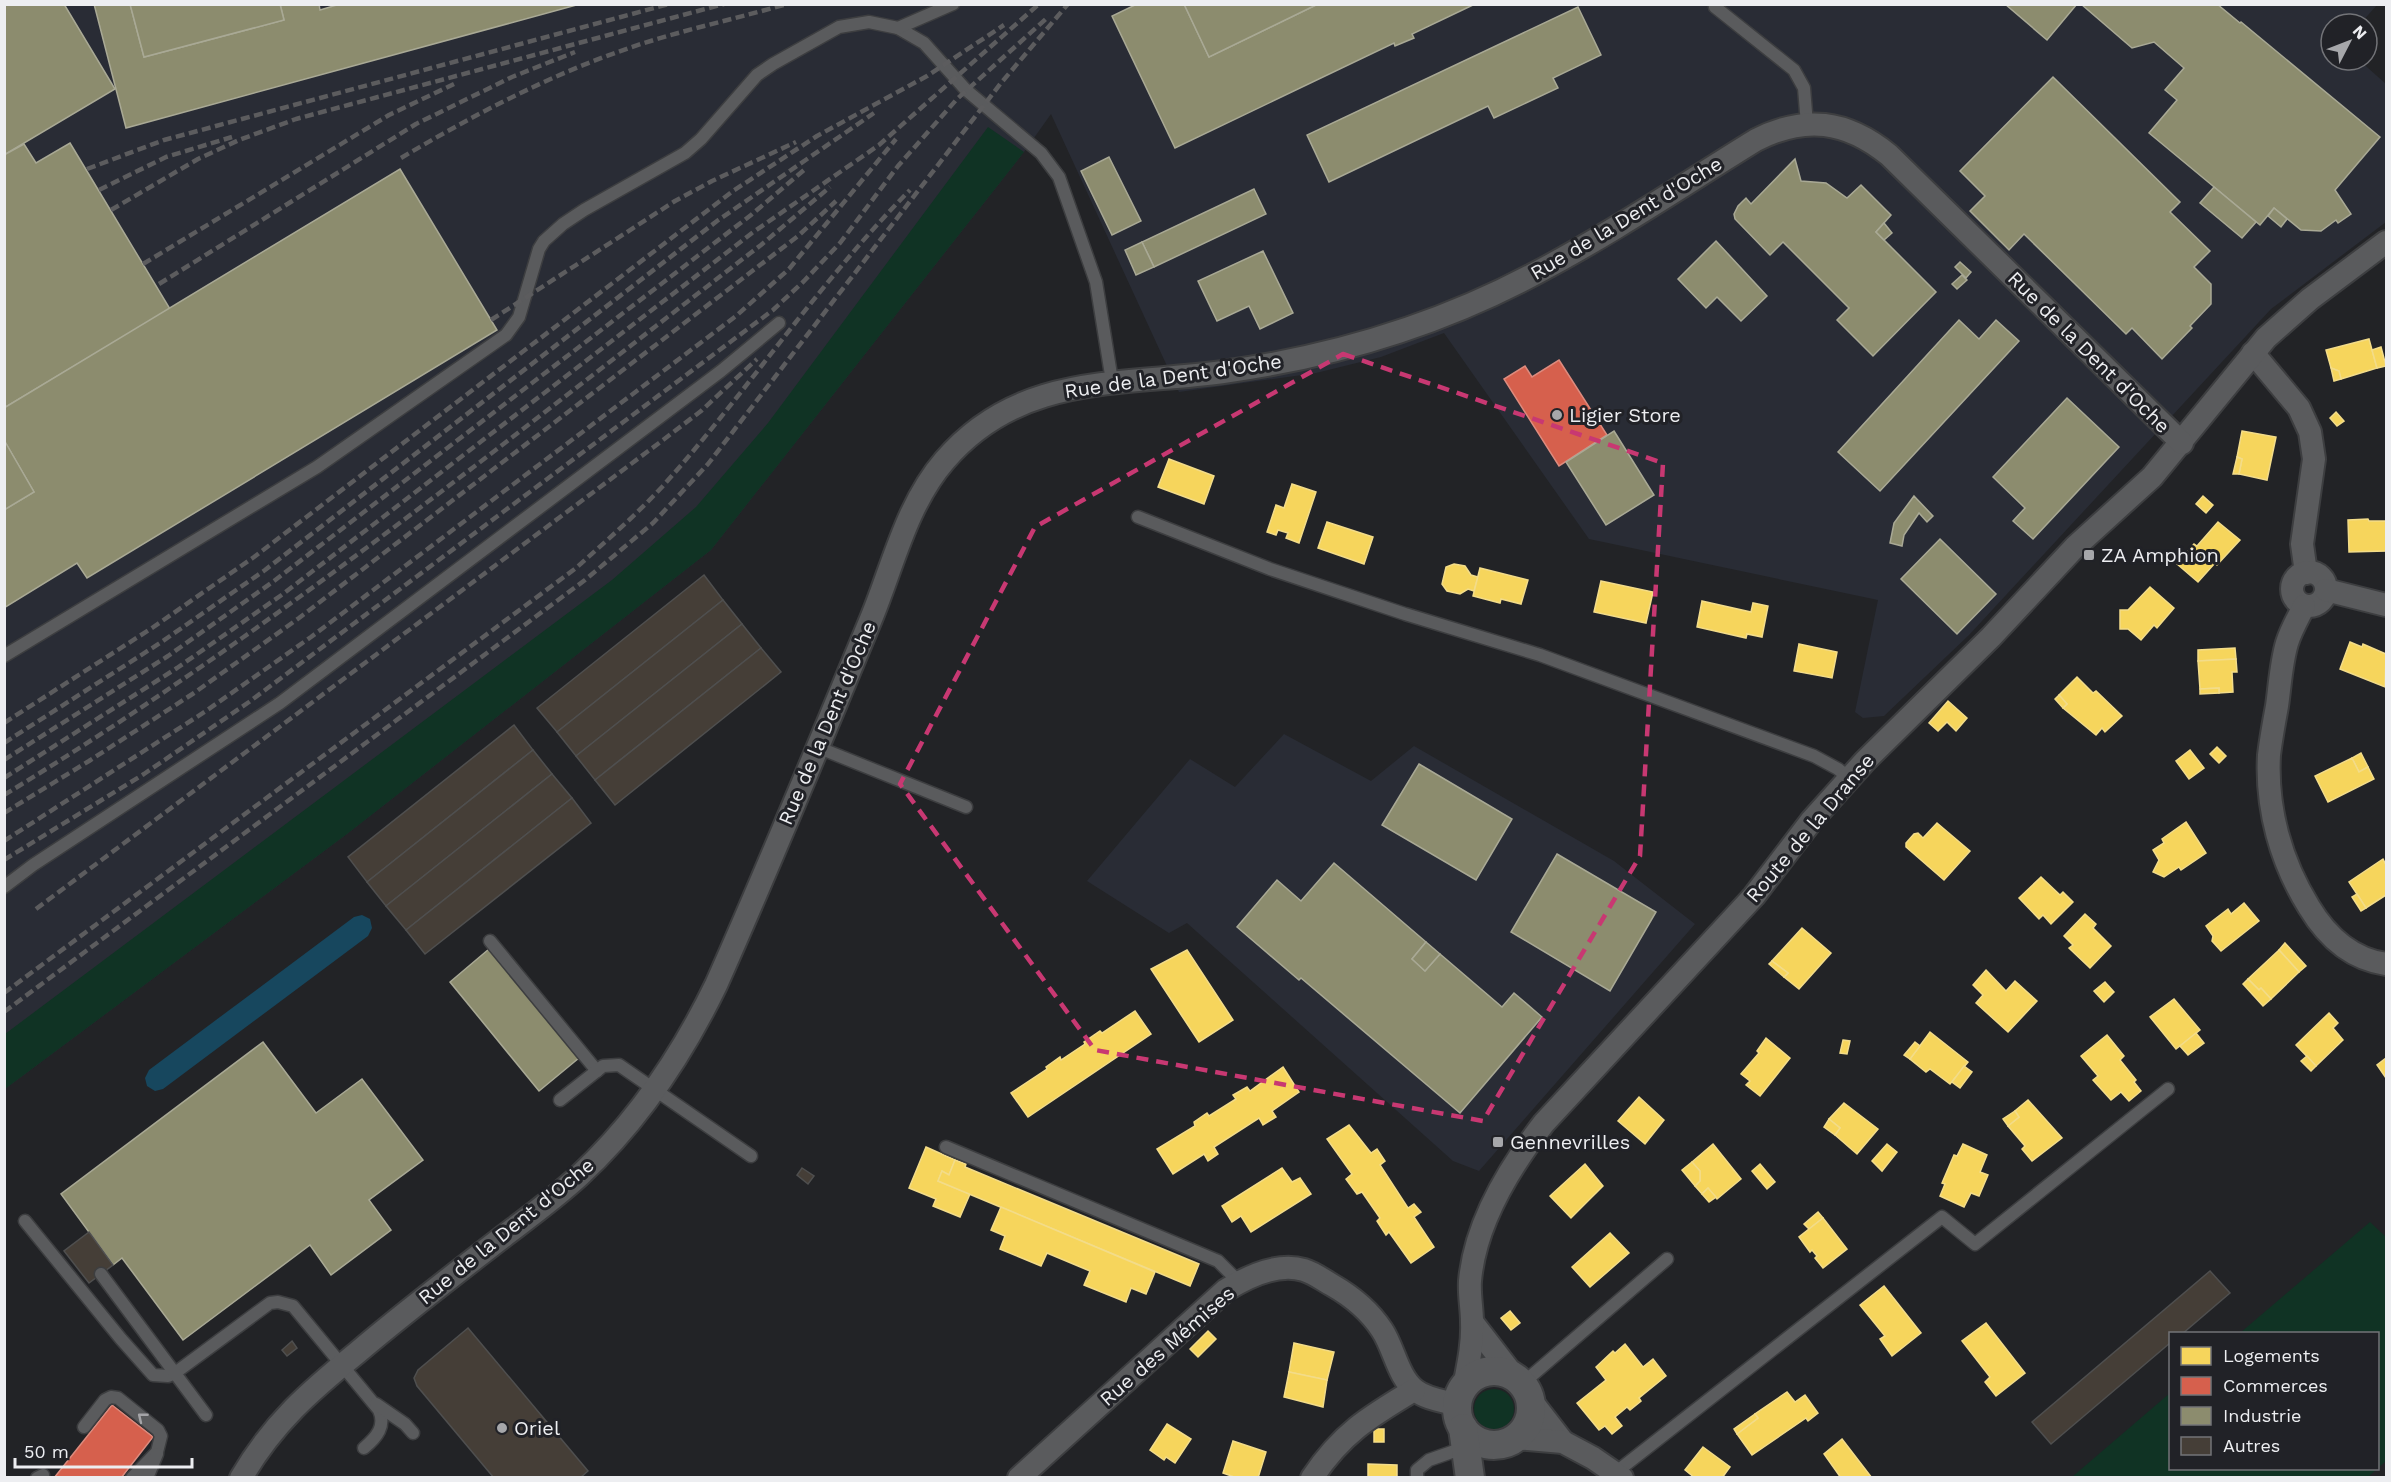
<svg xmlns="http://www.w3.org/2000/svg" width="2391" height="1482" font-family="'Work Sans',sans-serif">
  <rect width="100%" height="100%" fill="#222326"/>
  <g fill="#292c35">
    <path d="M5,5H2377L2360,24H2331V60H2359L2386,84V222L2271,309L1969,635L1884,716L1863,718L1855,712L1878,600L1589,539L1444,333L1381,357L1316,373L1179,392L1051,114L1024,152L711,550L347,834L5,1089Z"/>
    <path d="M1284,734L1371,781L1414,746L1614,861L1695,924L1479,1171L1453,1161L1187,923L1169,933L1087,881L1190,759L1235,787Z"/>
  </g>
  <g fill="#103324">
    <path d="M988,127L1024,152L711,550L347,834L5,1089V1034L612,580L696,507L768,423Z"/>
    <path d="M2370,1222L2386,1237V1461L2368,1477H2072L2170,1393V1468H2378V1334L2240,1333Z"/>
    <circle cx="1494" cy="1409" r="20"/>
  </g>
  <path fill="#17475e" d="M362,915L370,919L372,928L368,936L163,1089L155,1091L147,1086L145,1078L149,1070L354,917Z"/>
  <g fill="#f6d55c" stroke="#f3dc89" stroke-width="1.5">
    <path d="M2369,339L2377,368L2341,379L2339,371L2331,368L2326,350Z"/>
    <path d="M2381,347L2386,366L2377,368L2372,350Z"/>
    <path d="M2331,368L2339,371L2341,379L2334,381Z"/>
    <path d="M2336,412L2344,421L2337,426L2330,418Z"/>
    <path d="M2242,431L2276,437L2267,480L2239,474L2242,459L2237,457Z"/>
    <path d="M2237,457L2242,459L2239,474H2233Z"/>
    <path d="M1169,459L1214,476L1204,504L1158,487Z"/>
    <path d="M1292,484L1316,492L1299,543L1286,538L1288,533L1278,530L1276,535L1267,532L1276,505L1284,508Z"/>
    <path d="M2203,496L2213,505L2206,513L2196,504Z"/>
    <path d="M2368,519L2369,521H2386V551L2349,552L2348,520Z"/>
    <path d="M1327,522L1373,537L1364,564L1318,548Z"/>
    <path d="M2218,522L2240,540L2217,565L2215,563L2198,582L2177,564L2194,544L2197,546Z"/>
    <path d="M1454,564L1465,566L1471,575L1478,577L1474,591L1468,589L1460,594L1447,591L1442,584L1446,567Z"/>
    <path d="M1480,568L1528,580L1521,604L1501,599L1500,603L1473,596Z"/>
    <path d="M1601,581L1653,592L1646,623L1594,612Z"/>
    <path d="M2150,587L2174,608L2157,628L2154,625L2141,640L2128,629H2120V610H2128Z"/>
    <path d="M1702,601L1751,612L1753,603L1768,606L1762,637L1747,634L1746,638L1697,627Z"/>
    <path d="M2350,642L2362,647L2363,644L2386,654L2385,687L2340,669Z"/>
    <path d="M1799,644L1837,652L1832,678L1794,671Z"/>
    <path d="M2235,648L2236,659L2198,661V650Z"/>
    <path d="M2236,659L2237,672H2232L2233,692L2219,693V688L2200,689L2198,661Z"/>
    <path d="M2077,677L2093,693L2096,691L2122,716L2105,732L2102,728L2096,735L2063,708L2067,704L2059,695Z"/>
    <path d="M2219,688V693L2200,694V689Z"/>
    <path d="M2059,695L2067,704L2063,708L2055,699Z"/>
    <path d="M1948,701L1967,718L1956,731L1947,722L1938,731L1929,723Z"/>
    <path d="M2217,747L2226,756L2219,763L2210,754Z"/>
    <path d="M2190,750L2204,768L2189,779L2176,761Z"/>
    <path d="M2361,753L2368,767L2359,772L2352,758Z"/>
    <path d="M2352,758L2359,772L2368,767L2374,779L2328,802L2315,776Z"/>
    <path d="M2186,822L2206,853L2181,870L2179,867L2164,877L2153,872L2159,860L2153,850L2164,843L2162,839Z"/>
    <path d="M1937,823L1970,851L1944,880L1906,847V843L1914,834L1918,833L1923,838Z"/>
    <path d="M2383,859L2386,865V895L2366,908L2349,882Z"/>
    <path d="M2041,877L2060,895L2063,892L2073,902L2051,924L2043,915L2039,919L2019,898Z"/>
    <path d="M2357,894L2366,908L2361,911L2352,897Z"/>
    <path d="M2244,903L2259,921L2221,951L2212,941L2213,936L2206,926L2228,909L2231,914Z"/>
    <path d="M2085,914L2096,924L2093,928L2111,946L2090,968L2069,948L2073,945L2064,936Z"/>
    <path d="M1802,928L1831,953L1799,989L1784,977L1788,973L1772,961Z"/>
    <path d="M2285,943L2306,966L2299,972L2279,950Z"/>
    <path d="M1187,950L1233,1020L1199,1042L1151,969Z"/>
    <path d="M2279,950L2299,972L2271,999L2261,988L2259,990L2248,979Z"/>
    <path d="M1772,961L1788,973L1784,977L1769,964Z"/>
    <path d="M1986,970L2006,991L2015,981L2037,1001L2008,1032L1976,1003L1983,995L1973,985Z"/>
    <path d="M2248,979L2259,990L2261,988L2271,999L2263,1006L2243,984Z"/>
    <path d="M2105,982L2114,992L2104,1002L2094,991Z"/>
    <path d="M2174,999L2200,1030L2176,1049L2150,1017Z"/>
    <path d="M1135,1011L1151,1034L1028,1117L1011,1093L1047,1069L1046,1067L1060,1057L1061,1060L1085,1044L1084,1042L1100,1031L1102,1033Z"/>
    <path d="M2329,1013L2338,1023L2333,1028L2343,1040L2316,1066L2296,1045Z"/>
    <path d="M1930,1032L1968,1062L1950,1084L1930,1069L1926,1072L1910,1059Z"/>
    <path d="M2196,1033L2204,1043L2188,1055L2180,1046Z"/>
    <path d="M2107,1035L2124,1056L2120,1060L2136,1080L2134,1082L2141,1091L2129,1101L2121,1092L2111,1100L2093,1080L2098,1076L2081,1056Z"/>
    <path d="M1766,1038L1790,1058L1760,1096L1746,1085L1750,1081L1741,1074L1759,1053L1757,1051Z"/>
    <path d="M1843,1040L1850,1041L1847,1054L1840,1053Z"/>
    <path d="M1915,1042L1920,1046L1910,1059L1904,1055Z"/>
    <path d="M2307,1056L2316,1066L2311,1071L2301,1061Z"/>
    <path d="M2386,1058V1078L2377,1065Z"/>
    <path d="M1964,1066L1972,1072L1960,1088L1952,1082Z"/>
    <path d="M1283,1067L1299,1092L1272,1111L1276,1117L1263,1125L1259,1118L1214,1147L1218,1154L1208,1161L1204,1154L1173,1174L1157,1149L1195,1126L1194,1122L1207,1113L1209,1116L1236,1099L1233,1095L1247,1087L1250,1091Z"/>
    <path d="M1639,1097L1664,1120L1645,1144L1618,1121Z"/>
    <path d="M2028,1100L2062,1138L2032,1161L2022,1149L2025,1146L2008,1126L2019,1117L2015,1111Z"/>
    <path d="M1844,1103L1878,1129L1857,1154L1835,1135L1840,1128L1829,1119Z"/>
    <path d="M2015,1111L2019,1117L2008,1126L2003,1119Z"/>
    <path d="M1829,1119L1840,1128L1835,1135L1824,1127Z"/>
    <path d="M1349,1125L1371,1153L1377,1149L1385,1161L1380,1165L1408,1208L1414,1204L1421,1212L1414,1217L1434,1247L1411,1263L1389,1232L1386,1235L1377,1221L1380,1218L1362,1192L1357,1194L1346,1179L1352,1174L1327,1139Z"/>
    <path d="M1713,1144L1741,1179L1717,1199L1708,1188L1702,1194L1695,1186L1700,1181V1171L1692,1162Z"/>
    <path d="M1887,1144L1897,1152L1882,1171L1872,1161Z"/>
    <path d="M1963,1144L1987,1155L1980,1172L1988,1175L1979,1196L1971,1193L1964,1207L1940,1196L1945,1184L1942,1183L1954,1155L1957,1156Z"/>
    <path d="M926,1147L955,1160L949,1175L942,1171L938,1181L970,1194L960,1217L933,1206L936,1199L909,1188Z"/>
    <path d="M955,1160L966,1164L965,1167L1199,1264L1190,1286L938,1181L942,1171L949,1175Z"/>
    <path d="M1692,1162L1700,1171V1181L1695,1186L1682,1170Z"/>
    <path d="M1585,1164L1603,1186L1571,1218L1550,1196Z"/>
    <path d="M1760,1164L1775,1182L1767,1189L1752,1171Z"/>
    <path d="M1282,1168L1292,1182L1300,1178L1311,1194L1251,1232L1241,1216L1232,1222L1222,1206Z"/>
    <path d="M1708,1188L1716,1197L1709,1202L1702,1194Z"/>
    <path d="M1001,1207L1155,1272L1146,1294L1131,1288L1126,1302L1084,1285L1090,1271L1047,1253L1041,1266L1000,1249L1005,1236L991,1230Z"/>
    <path d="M1818,1212L1823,1218L1809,1229L1804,1224Z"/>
    <path d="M1823,1218L1847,1249L1823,1268L1815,1258L1817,1256L1812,1250L1810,1252L1799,1237Z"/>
    <path d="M1610,1233L1629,1253L1590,1287L1572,1267Z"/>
    <path d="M1884,1286L1921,1333L1892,1356L1880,1339L1885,1336L1860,1305Z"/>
    <path d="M1510,1311L1520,1323L1511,1330L1501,1318Z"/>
    <path d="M1986,1323L2025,1373L1996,1396L1985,1382L1990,1377L1962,1341Z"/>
    <path d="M1208,1331L1216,1339L1198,1357L1190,1349Z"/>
    <path d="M1294,1343L1334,1352L1327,1380L1289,1372Z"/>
    <path d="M1625,1344L1643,1367L1653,1359L1666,1376L1639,1398L1641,1401L1630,1410L1627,1407L1615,1417L1622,1426L1612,1434L1605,1426L1599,1430L1577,1403L1606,1380L1596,1367L1613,1351L1615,1353Z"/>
    <path d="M1289,1372L1327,1380L1323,1407L1284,1397Z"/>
    <path d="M1787,1392L1795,1402L1805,1395L1818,1413L1808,1421L1806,1418L1752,1455L1737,1434L1758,1418L1755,1414Z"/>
    <path d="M1755,1414L1758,1418L1737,1434L1734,1429Z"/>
    <path d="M1167,1424L1191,1439L1175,1463L1166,1457L1164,1460L1150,1450Z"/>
    <rect x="1374" y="1429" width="10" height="13"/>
    <path d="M1842,1439L1872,1478H1841L1824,1454Z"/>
    <path d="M1233,1441L1266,1452L1258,1478H1237L1223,1473Z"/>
    <path d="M1703,1447L1730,1467L1722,1478H1695L1685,1470Z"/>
    <path d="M1368,1464L1397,1465V1478H1368Z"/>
  </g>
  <g fill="#d6604d" stroke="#dd8b7e" stroke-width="1.5">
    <path d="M1559,360L1607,435L1559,466L1504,379L1525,366L1532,377Z"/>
    <path d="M112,1405L153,1437L121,1478H54Z"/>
  </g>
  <g fill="#8c8c6e" stroke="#a9a995" stroke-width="1.5">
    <path d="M4,4H64L115,89L4,155Z"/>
    <path d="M94,4H130L144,57L284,20L280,4H319L320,10L340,4H580L126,128Z"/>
    <path d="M130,4H280L284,20L144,57Z"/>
    <path d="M1137,4H1184L1209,57L1318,4H1475L1412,34L1414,38L1395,46L1394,43L1175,148L1112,16Z"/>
    <path d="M1184,4H1318L1209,57Z"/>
    <path d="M2005,4H2077L2047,40Z"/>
    <path d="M2081,4H2217L2240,23L2241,22L2380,137L2335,190L2351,214L2338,223L2336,220L2321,231L2301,230L2274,208L2260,225L2149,133L2177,100L2165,90L2184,68L2154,42L2132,48Z"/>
    <path d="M1578,7L1601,55L1553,78L1558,88L1494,118L1488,106L1329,182L1307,135Z"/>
    <path d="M2053,77L2180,202L2170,212L2210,251L2194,267L2211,284V304L2190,326L2192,328L2162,359L2132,328L2126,334L2024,234L2009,250L1970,211L1985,196L1960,171Z"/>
    <path d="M70,143L170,309L4,408V155L24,144L36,163Z"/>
    <path d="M1109,157L1141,221L1112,235L1081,171Z"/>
    <path d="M1795,159L1801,181L1826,183L1847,198L1861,185L1891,215L1876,232L1936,292L1873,356L1837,320L1849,308L1783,242L1770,255L1735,219L1734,214L1738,206L1746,198L1751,204Z"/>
    <path d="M400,169L497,330L87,578L77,563L4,608V510L34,492L4,440V408Z"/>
    <path d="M2214,187L2256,222L2242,238L2200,203Z"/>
    <path d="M1254,189L1266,214L1154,267L1142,242Z"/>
    <path d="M2274,208L2287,219L2281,227L2268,216Z"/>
    <path d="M1884,223L1892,233L1884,240L1876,232Z"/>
    <path d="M1716,241L1767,296L1741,321L1717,297L1706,308L1678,279Z"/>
    <path d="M1142,242L1154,267L1136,275L1125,250Z"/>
    <path d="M1263,251L1293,313L1260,329L1249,306L1217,321L1198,281Z"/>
    <path d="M1960,262L1971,272L1966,278L1955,267Z"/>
    <path d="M1962,275L1967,280L1957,289L1952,284Z"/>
    <path d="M1959,320L1979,339L1996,320L2019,341L1880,491L1838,452Z"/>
    <path d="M2067,398L2119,447L2033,539L2013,521L2025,508L1993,477Z"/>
    <path d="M1614,431L1654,495L1606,525L1566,462Z"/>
    <path d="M4,440L34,492L4,510Z"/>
    <path d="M1914,496L1933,516L1927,522L1919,513L1904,535L1902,546L1890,543L1894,523Z"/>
    <path d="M1940,539L1996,594L1957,634L1901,579Z"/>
    <path d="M1419,764L1512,819L1476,880L1382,825Z"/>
    <path d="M1557,854L1656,912L1610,991L1511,932Z"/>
    <path d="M1334,863L1426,942L1412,959L1425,971L1440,954L1502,1007L1514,993L1542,1017L1460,1113L1301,978L1299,980L1237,927L1277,880L1301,901Z"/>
    <path d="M1426,942L1440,954L1425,971L1412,959Z"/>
    <path d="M489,949L579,1058L539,1091L450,982Z"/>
    <path d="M263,1042L316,1113L362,1079L423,1160L369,1200L391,1230L331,1275L310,1245L183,1340L122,1258L113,1265L61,1194Z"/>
  </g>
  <g fill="#453e37" stroke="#4f4f4f" stroke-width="1.5">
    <path d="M704,575L723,600L557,732L537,708Z"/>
    <path d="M723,600L742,624L576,756L557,732Z"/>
    <path d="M742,624L761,648L595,780L576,756Z"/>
    <path d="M761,648L781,672L615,805L595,780Z"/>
    <path d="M514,725L533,750L367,882L348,857Z"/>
    <path d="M533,750L552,774L386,906L367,882Z"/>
    <path d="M552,774L572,798L406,930L386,906Z"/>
    <path d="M572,798L591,823L425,954L406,930Z"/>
    <path d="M802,1168L814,1176L808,1184L797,1175Z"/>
    <path d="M89,1232L113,1265L89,1283L64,1251Z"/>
    <path d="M2210,1271L2230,1293L2182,1334H2170V1343L2051,1444L2032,1422Z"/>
    <path d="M468,1328L588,1471L580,1478H494L417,1386L414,1378L418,1370Z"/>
    <path d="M292,1341L297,1348L287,1356L282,1350Z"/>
  </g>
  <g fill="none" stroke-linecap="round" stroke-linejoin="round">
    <g stroke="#3d3e40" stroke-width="15">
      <g id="service">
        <path d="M1715,7L1794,70L1804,88L1807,124"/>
        <path d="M898,28L924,43L966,90L1041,153L1059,177L1096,282L1112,381"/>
        <path d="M1138,517L1270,569L1405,614L1540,655L1814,756L1838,769L1849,778"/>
        <path d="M4,656L317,467L506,335L519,317L539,249L544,241L563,224L584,210L685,153L701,139L757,75L773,64L839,27L869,22L898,28L953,4"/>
        <path d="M817,747L966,807"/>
        <path d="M4,887L33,865L280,703L721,371L779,323"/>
        <path d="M490,941L597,1071"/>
        <path d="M560,1100L603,1066L619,1065L751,1156"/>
        <path d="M946,1147L1218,1261L1239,1282"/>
        <path d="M25,1221L121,1339L153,1375L168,1376L175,1373L270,1303L278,1302L293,1306L379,1410C386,1426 377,1437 364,1448"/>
        <path d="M101,1274L206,1415"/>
        <path d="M1522,1384L1667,1259"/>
        <path d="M376,1404L405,1424L413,1433"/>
        <path d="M84,1427L105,1400L111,1397L118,1398L158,1430L161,1436L157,1452L132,1478"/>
        <path d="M1615,1473L1942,1217L1975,1244L2168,1089"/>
        <path d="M37,1478L43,1475"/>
        <path d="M147,1478L157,1454"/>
        <path d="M1417,1478V1470L1429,1460L1466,1447"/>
      </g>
    </g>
    <g stroke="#3d3e40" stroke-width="26">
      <g id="minor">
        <path d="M2253,353L2299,408L2310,432L2314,459L2302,544L2306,573"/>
        <circle cx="2309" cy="589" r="17"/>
        <path d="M2326,590L2386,605"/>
        <path d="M2304,606C2298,618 2291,630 2287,643C2281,663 2280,685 2277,706C2274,722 2271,739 2269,755C2266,809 2281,862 2309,907C2327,937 2351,959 2386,964"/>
        <path d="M1472,1322L1516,1379"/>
        <path d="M1464,1387C1468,1366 1473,1344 1472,1322C1472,1308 1469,1295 1470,1281C1475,1223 1509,1168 1544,1123L1754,896L1812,820L1865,761L1991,637L2075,547L2152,477L2266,338L2310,299L2386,242"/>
        <path d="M1529,1398L1563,1442"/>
        <path d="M1515,1438L1563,1442L1593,1458L1622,1478"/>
        <path d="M241,1478C273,1423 309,1392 358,1352C405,1312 455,1274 504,1236C529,1217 555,1198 579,1176C636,1123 682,1055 716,985C770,864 820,742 871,619C893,566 906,505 945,460C1020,373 1120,386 1223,372C1331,357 1439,325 1536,273C1612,233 1683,185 1756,140C1805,115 1846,120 1889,155L2182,443"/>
        <path d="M1019,1478L1226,1290C1247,1277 1278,1262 1304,1270C1314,1273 1323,1280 1332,1285C1353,1297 1369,1310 1382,1330C1394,1348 1398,1377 1415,1390C1426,1399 1444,1401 1458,1405"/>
        <path d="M1312,1478C1342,1433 1369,1417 1414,1390"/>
      </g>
    </g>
    <g stroke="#3d3e40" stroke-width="32">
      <g id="tertiary">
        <circle cx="1494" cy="1408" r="37"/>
        <path d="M1463,1428L1470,1478"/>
      </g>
    </g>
    <use href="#service" stroke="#5a5b5d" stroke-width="12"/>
    <use href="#minor" stroke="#5a5b5d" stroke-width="22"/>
    <use href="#tertiary" stroke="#5a5b5d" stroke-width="28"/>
    <g stroke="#5c5c5e" stroke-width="4.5" stroke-dasharray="9 4.5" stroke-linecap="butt">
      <path d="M401,158C477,113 555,72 641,44C688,29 738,18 787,4"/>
      <path d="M87,169L164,140L669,4"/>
      <path d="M99,190L166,157L232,137"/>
      <path d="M111,210L198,159L239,140L296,119L724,4"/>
      <path d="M143,264L389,115L454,84"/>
      <path d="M159,284L416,124L512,77L575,52"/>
      <path d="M491,320L675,201L712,181L796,142"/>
      <path d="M4,723L152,628L254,557L733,191L817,136L927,76L1004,25"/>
      <path d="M4,743L160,643L265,570L717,221L874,113"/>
      <path d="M4,760L168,656L274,581L751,215L804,170"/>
      <path d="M4,778L177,668L283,594L752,233L879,145L1039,4"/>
      <path d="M4,795C271,633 513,435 761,245L830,187"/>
      <path d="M4,813L89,761L194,693L299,618L798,236L836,201"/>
      <path d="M4,841L206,711L311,637L736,316L789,269L896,139"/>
      <path d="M4,860L144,774L249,702L773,310L804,281L840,243L898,166L957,99L1047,18"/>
      <path d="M36,909L663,440L701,411L757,359"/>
      <path d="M4,993L576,568C605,542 635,516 662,487C748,391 819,282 910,190"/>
      <path d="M4,1012L585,580L653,523L708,464L1001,83L1068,4"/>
    </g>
  </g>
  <defs><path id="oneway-chevron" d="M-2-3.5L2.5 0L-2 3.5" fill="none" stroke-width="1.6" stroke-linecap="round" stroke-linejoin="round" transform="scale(1.5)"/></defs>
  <use stroke="#a4a4a7" href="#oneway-chevron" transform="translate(142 1417) rotate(-141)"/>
  <path fill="none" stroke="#c83872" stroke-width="4.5" stroke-dasharray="12 8" stroke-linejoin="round" d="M1343,354L1663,463L1640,856L1483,1121L1095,1050L900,784L1035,527Z"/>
  <g fill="#a6a7aa" stroke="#212227" stroke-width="2">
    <circle cx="1557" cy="415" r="6"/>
    <rect x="2083" y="549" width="12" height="12" rx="3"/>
    <rect x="1492" y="1136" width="12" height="12" rx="3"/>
    <circle cx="502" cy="1428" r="6"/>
  </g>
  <g text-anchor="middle" stroke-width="6" stroke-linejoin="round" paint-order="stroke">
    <g font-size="20" fill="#edeef1" stroke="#212227">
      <text transform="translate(1626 218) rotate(-31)" y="7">Rue de la Dent d'Oche</text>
      <text transform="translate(2089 352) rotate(45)" y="7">Rue de la Dent d'Oche</text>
      <text transform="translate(1173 376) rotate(-8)" y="7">Rue de la Dent d'Oche</text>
      <text transform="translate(827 723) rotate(-67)" y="7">Rue de la Dent d'Oche</text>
      <text transform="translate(1810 828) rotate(-50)" y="7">Route de la Dranse</text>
      <text transform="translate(506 1231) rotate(-39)" y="7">Rue de la Dent d'Oche</text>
      <text transform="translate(1167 1346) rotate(-41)" y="7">Rue des Mémises</text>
    </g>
    <g font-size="20" fill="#edeef1" stroke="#212227" text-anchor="start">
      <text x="1569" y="422">Ligier Store</text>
      <text x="2101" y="562">ZA Amphion</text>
      <text x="1510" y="1149">Gennevrilles</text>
      <text x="514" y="1435">Oriel</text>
    </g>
  </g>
  <rect width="2391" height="1482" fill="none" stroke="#edeef1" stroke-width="12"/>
  <rect x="2169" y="1332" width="210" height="138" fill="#212227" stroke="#737478" stroke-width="1.5"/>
  <rect x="2181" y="1347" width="30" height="18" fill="#f6d55c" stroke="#737478" stroke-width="1.5"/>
  <text x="2223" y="1362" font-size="18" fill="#edeef1">Logements</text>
  <rect x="2181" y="1377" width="30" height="18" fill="#d6604d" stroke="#737478" stroke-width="1.5"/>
  <text x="2223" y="1392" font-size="18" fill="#edeef1">Commerces</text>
  <rect x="2181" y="1407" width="30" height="18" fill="#8c8c6e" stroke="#737478" stroke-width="1.5"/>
  <text x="2223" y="1422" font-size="18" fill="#edeef1">Industrie</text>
  <rect x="2181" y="1437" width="30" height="18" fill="#453e37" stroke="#737478" stroke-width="1.5"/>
  <text x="2223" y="1452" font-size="18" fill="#edeef1">Autres</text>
  <g transform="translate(2349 42) rotate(48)"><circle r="28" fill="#212227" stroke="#737478" stroke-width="1.5"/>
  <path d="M0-4.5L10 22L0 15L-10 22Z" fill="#a6a7aa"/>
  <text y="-9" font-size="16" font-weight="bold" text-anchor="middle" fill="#edeef1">N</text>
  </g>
  <path d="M15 1458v9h177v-9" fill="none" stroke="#edeef1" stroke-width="3"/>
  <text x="24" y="1458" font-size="18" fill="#edeef1" stroke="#212227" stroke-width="4.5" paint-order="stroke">50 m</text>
</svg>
